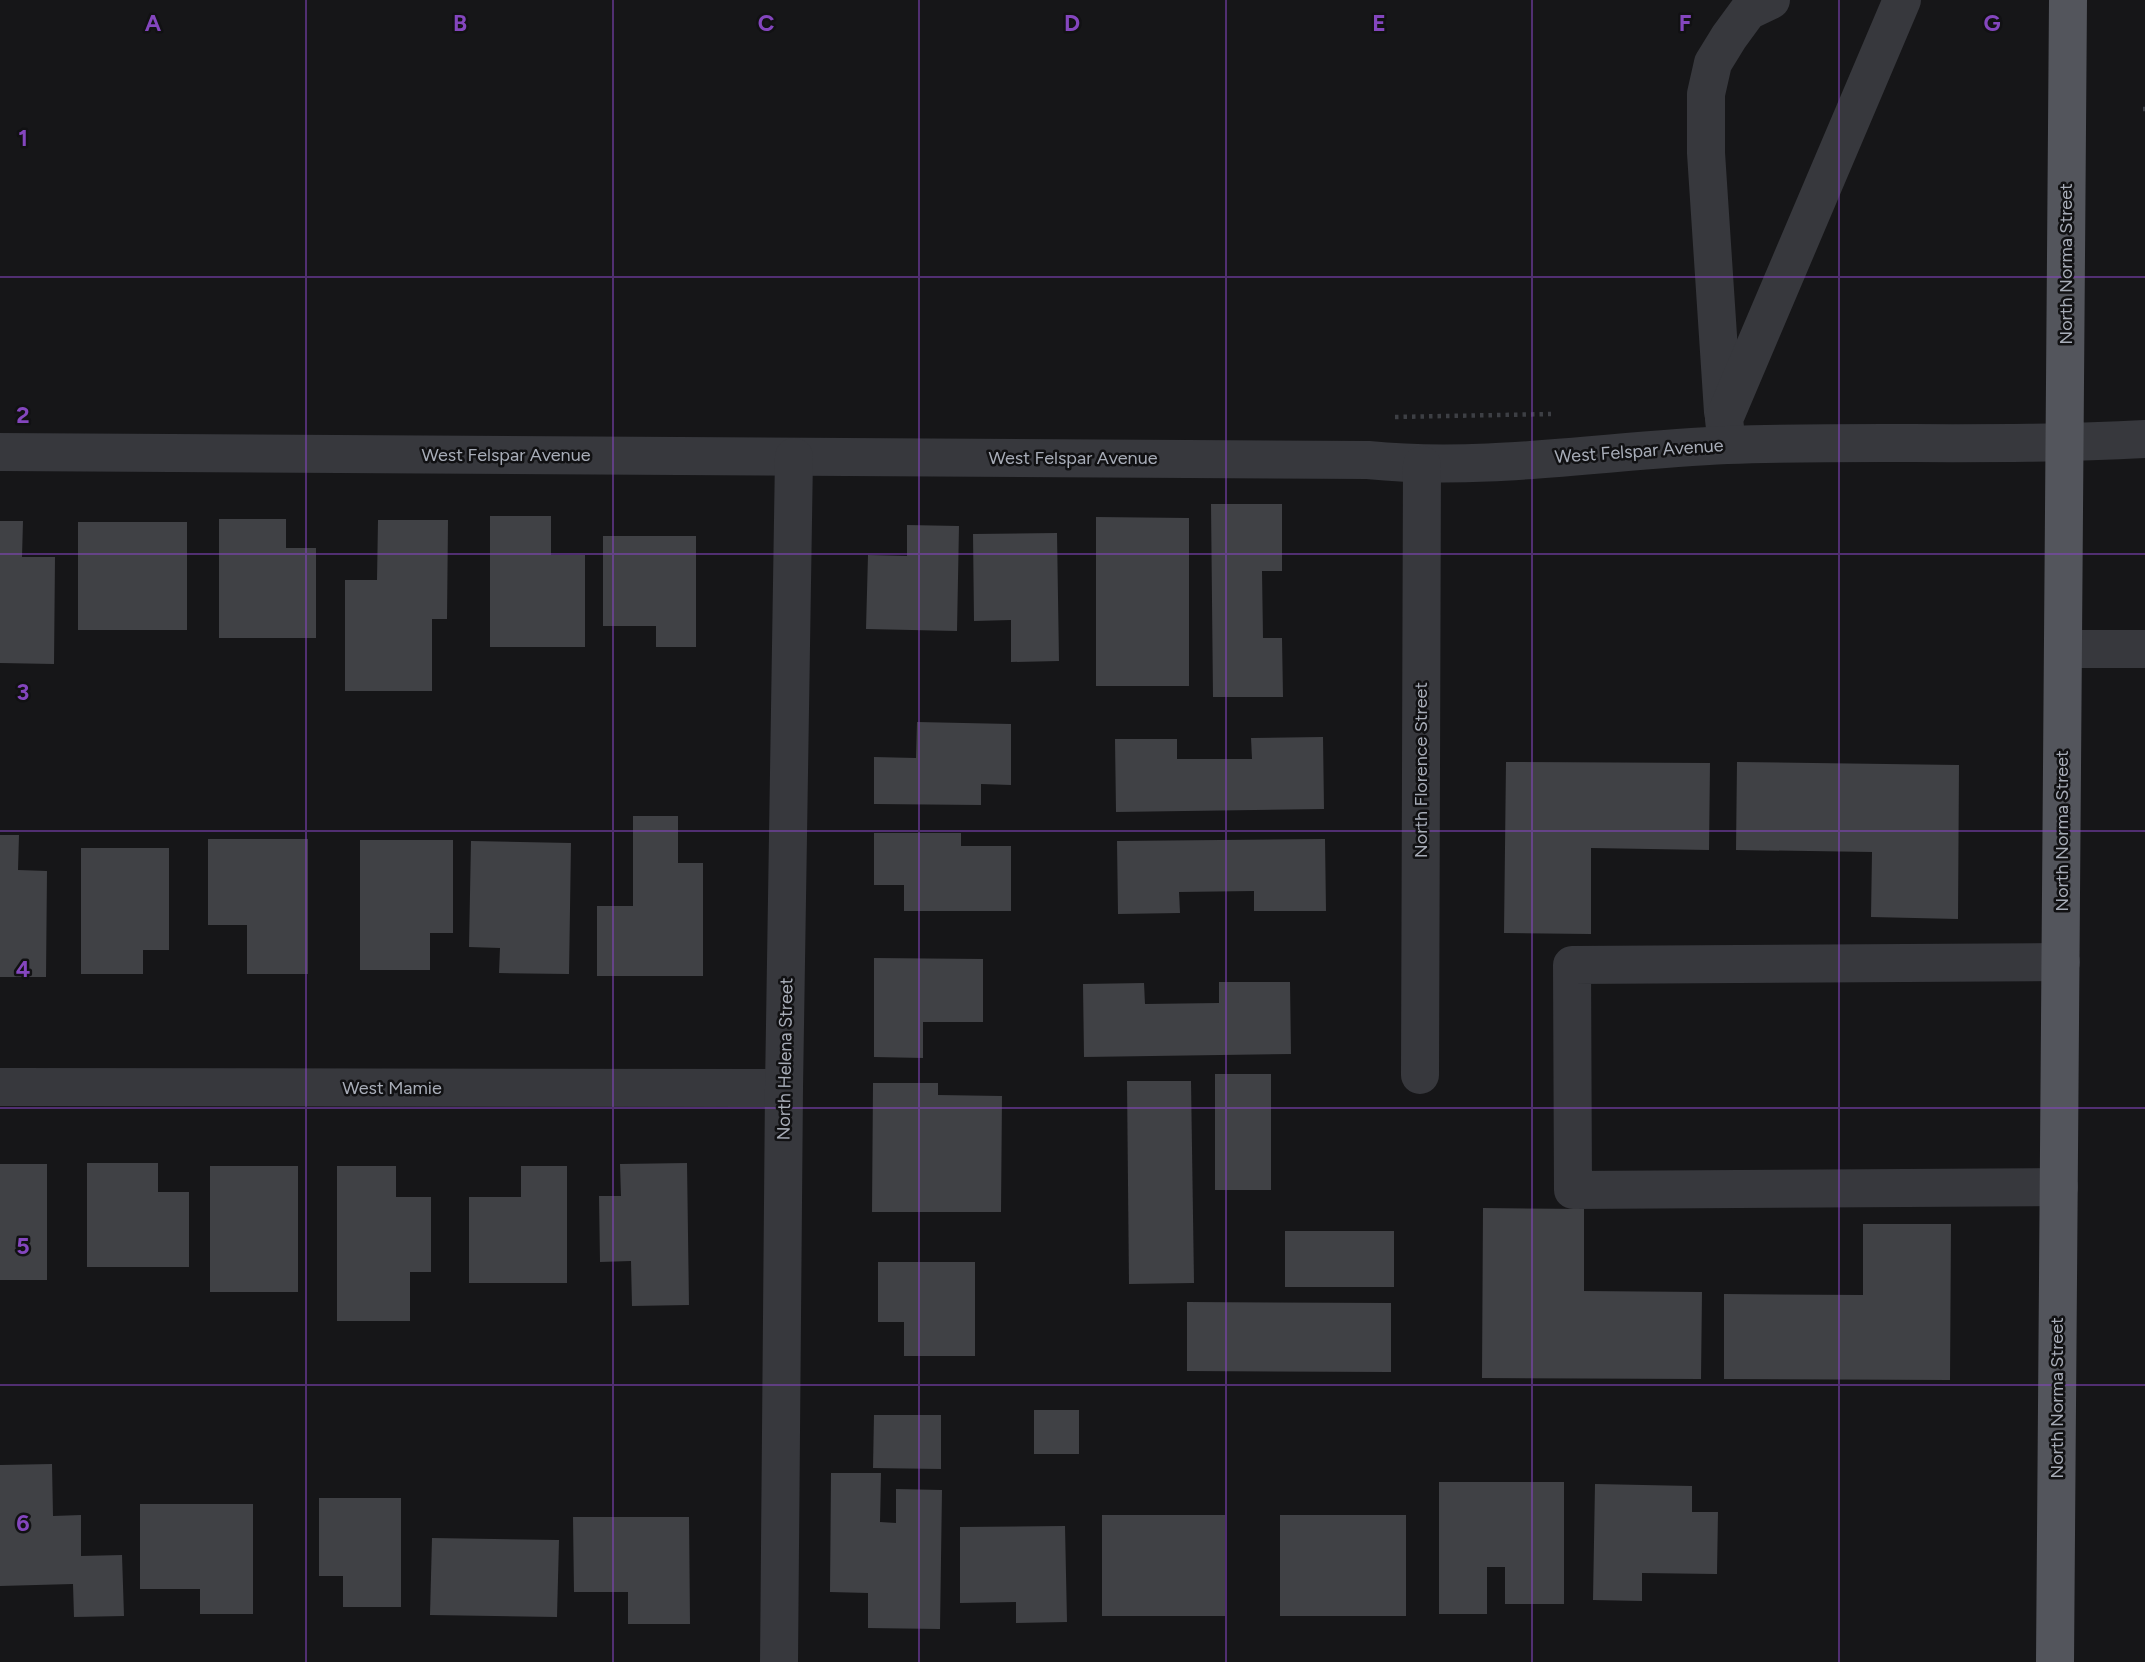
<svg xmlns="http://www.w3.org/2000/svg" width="2145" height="1662" font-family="Figtree,sans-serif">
  <rect width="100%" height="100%" fill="#161618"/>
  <g fill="#404145">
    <path d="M1211,504H1282V571H1262L1263,638H1282L1283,697H1213Z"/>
    <path d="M490,516H551V555H585V647H490Z"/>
    <path d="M1096,517L1189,518V686H1096Z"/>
    <path d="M219,519H286V548H316V638H219Z"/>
    <path d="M378,520H448L447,619H432V691H345V580H377Z"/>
    <path d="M0,521H23L22,557H55L54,664L0,663Z"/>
    <rect x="78" y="522" width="109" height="108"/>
    <path d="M907,525L959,526L957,631L866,629L868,555L907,556Z"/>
    <path d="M1057,533L1059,661L1011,662V620L974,621L973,534Z"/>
    <path d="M603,536H696V647H656V626H603Z"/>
    <path d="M917,722L1011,724V785L981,784V805L874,804V757L916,758Z"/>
    <path d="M1323,737L1324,809L1116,812L1115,739H1177V759H1252L1251,738Z"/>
    <path d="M1506,762L1710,763L1709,850L1591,848V934L1504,933Z"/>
    <path d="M1737,762L1959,765L1958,919L1871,917L1872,852L1736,850Z"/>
    <path d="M633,816H678V863H703V976H597V906H633Z"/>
    <path d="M874,833H961V846H1011V911H904V885H874Z"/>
    <path d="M0,835H19L18,870L47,871L46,977H0Z"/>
    <path d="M208,839H308V974H247V925H208Z"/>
    <path d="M1325,839L1326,911H1254V891L1179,892L1180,913L1118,914L1117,841Z"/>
    <path d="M360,840H453V933H430V970H360Z"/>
    <path d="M471,841L571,843L569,974L499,973L500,948L469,947Z"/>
    <path d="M81,848H169V950H143V974H81Z"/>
    <path d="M874,958L983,959V1022H923V1058L874,1057Z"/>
    <path d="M1219,982H1290L1291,1054L1084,1057L1083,984L1144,983L1145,1004L1219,1003Z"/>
    <rect x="1215" y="1074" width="56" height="116"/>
    <path d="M1127,1081H1191L1194,1283L1129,1284Z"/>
    <path d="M873,1083H938V1095L1002,1096L1001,1212H872Z"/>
    <path d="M87,1163H158V1192H189V1267H87Z"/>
    <path d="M687,1163L689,1305L632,1306L631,1261L600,1262L599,1196H621L620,1164Z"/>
    <rect x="0" y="1164" width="47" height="116"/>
    <rect x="210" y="1166" width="88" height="126"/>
    <path d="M337,1166H396V1197H431V1272H410V1321H337Z"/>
    <path d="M521,1166H567V1283H469V1197H521Z"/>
    <path d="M1483,1208L1584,1209V1291L1702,1292L1701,1379L1482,1378Z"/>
    <path d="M1863,1224H1951L1950,1380L1724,1379V1294L1863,1295Z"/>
    <rect x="1285" y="1231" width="109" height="56"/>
    <path d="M878,1262H975V1356H904V1322H878Z"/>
    <path d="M1187,1302L1391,1303V1372L1187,1371Z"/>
    <rect x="1034" y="1410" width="45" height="44"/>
    <path d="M874,1415H941V1469L873,1468Z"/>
    <path d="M52,1464L53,1516L81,1515V1556L122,1555L124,1616L74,1617L73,1584L0,1586V1465Z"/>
    <path d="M831,1473H881L880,1522L896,1523V1489L942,1490L940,1629L868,1628V1593L830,1592Z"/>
    <path d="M1439,1482H1564V1604H1505V1567H1487V1614H1439Z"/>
    <path d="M1595,1484L1692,1486V1512H1718L1717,1574L1642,1573V1601L1593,1600Z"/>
    <path d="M319,1498H401V1607H343V1576H319Z"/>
    <path d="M140,1504H253V1614H200V1589H140Z"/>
    <rect x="1102" y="1515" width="123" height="101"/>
    <rect x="1280" y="1515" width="126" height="101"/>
    <path d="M573,1517H689L690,1624H628V1592H574Z"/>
    <path d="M1065,1526L1067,1622L1016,1623V1602L960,1603V1527Z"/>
    <path d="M432,1538L559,1540L557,1617L430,1615Z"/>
  </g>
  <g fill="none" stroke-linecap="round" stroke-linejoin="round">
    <g stroke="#3d3f44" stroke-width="4.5" stroke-dasharray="3.5 5" stroke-linecap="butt">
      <path d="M2143,109H2145"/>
      <path d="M1395,417L1551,414"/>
    </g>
    <g stroke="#37383d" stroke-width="38">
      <path d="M1723,412L1706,153V94L1713,63L1729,37L1748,11L1771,0"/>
      <path d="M1727,445L1724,419L1902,0"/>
      <path d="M0,452L1368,460C1487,472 1608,450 1727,445C1866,440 2006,447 2145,439"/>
      <path d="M2063,649H2145"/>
      <path d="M1420,1075L1422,465"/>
      <path d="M0,1087L784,1088"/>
      <path d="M2059,1187L1573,1190L1572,965L2061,962"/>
      <path d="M779,1662L784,1088L794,457"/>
    </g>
    <path stroke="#53555c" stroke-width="38" d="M2055,1662L2068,0"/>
  </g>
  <path fill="none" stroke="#8446be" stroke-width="2" stroke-opacity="0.55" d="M306,0V1662M613,0V1662M919,0V1662M1226,0V1662M1532,0V1662M1839,0V1662M0,277H2145M0,554H2145M0,831H2145M0,1108H2145M0,1385H2145"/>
  <g text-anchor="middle" stroke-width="5" stroke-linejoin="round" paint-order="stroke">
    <g font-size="18" fill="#a8adb8" stroke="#111113">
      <text transform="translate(2066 264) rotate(-90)" y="6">North Norma Street</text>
      <text transform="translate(1639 451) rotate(-4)" y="6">West Felspar Avenue</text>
      <text x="506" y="461">West Felspar Avenue</text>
      <text x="1073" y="464">West Felspar Avenue</text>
      <text transform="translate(1421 770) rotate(-90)" y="6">North Florence Street</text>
      <text transform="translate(2062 831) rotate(-90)" y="6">North Norma Street</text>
      <text transform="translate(785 1059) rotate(-89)" y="6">North Helena Street</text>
      <text x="392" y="1094">West Mamie</text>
      <text transform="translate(2057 1398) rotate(-90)" y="6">North Norma Street</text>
    </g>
  </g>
  <g font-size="23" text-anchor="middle" font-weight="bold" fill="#8446be" stroke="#111113" stroke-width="5" stroke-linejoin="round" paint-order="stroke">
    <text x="153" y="31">A</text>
    <text x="460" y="31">B</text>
    <text x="766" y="31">C</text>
    <text x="1072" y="31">D</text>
    <text x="1379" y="31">E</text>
    <text x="1685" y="31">F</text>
    <text x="1992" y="31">G</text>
    <text x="23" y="146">1</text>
    <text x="23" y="423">2</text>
    <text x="23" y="700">3</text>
    <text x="23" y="977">4</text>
    <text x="23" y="1254">5</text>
    <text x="23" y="1531">6</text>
  </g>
</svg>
